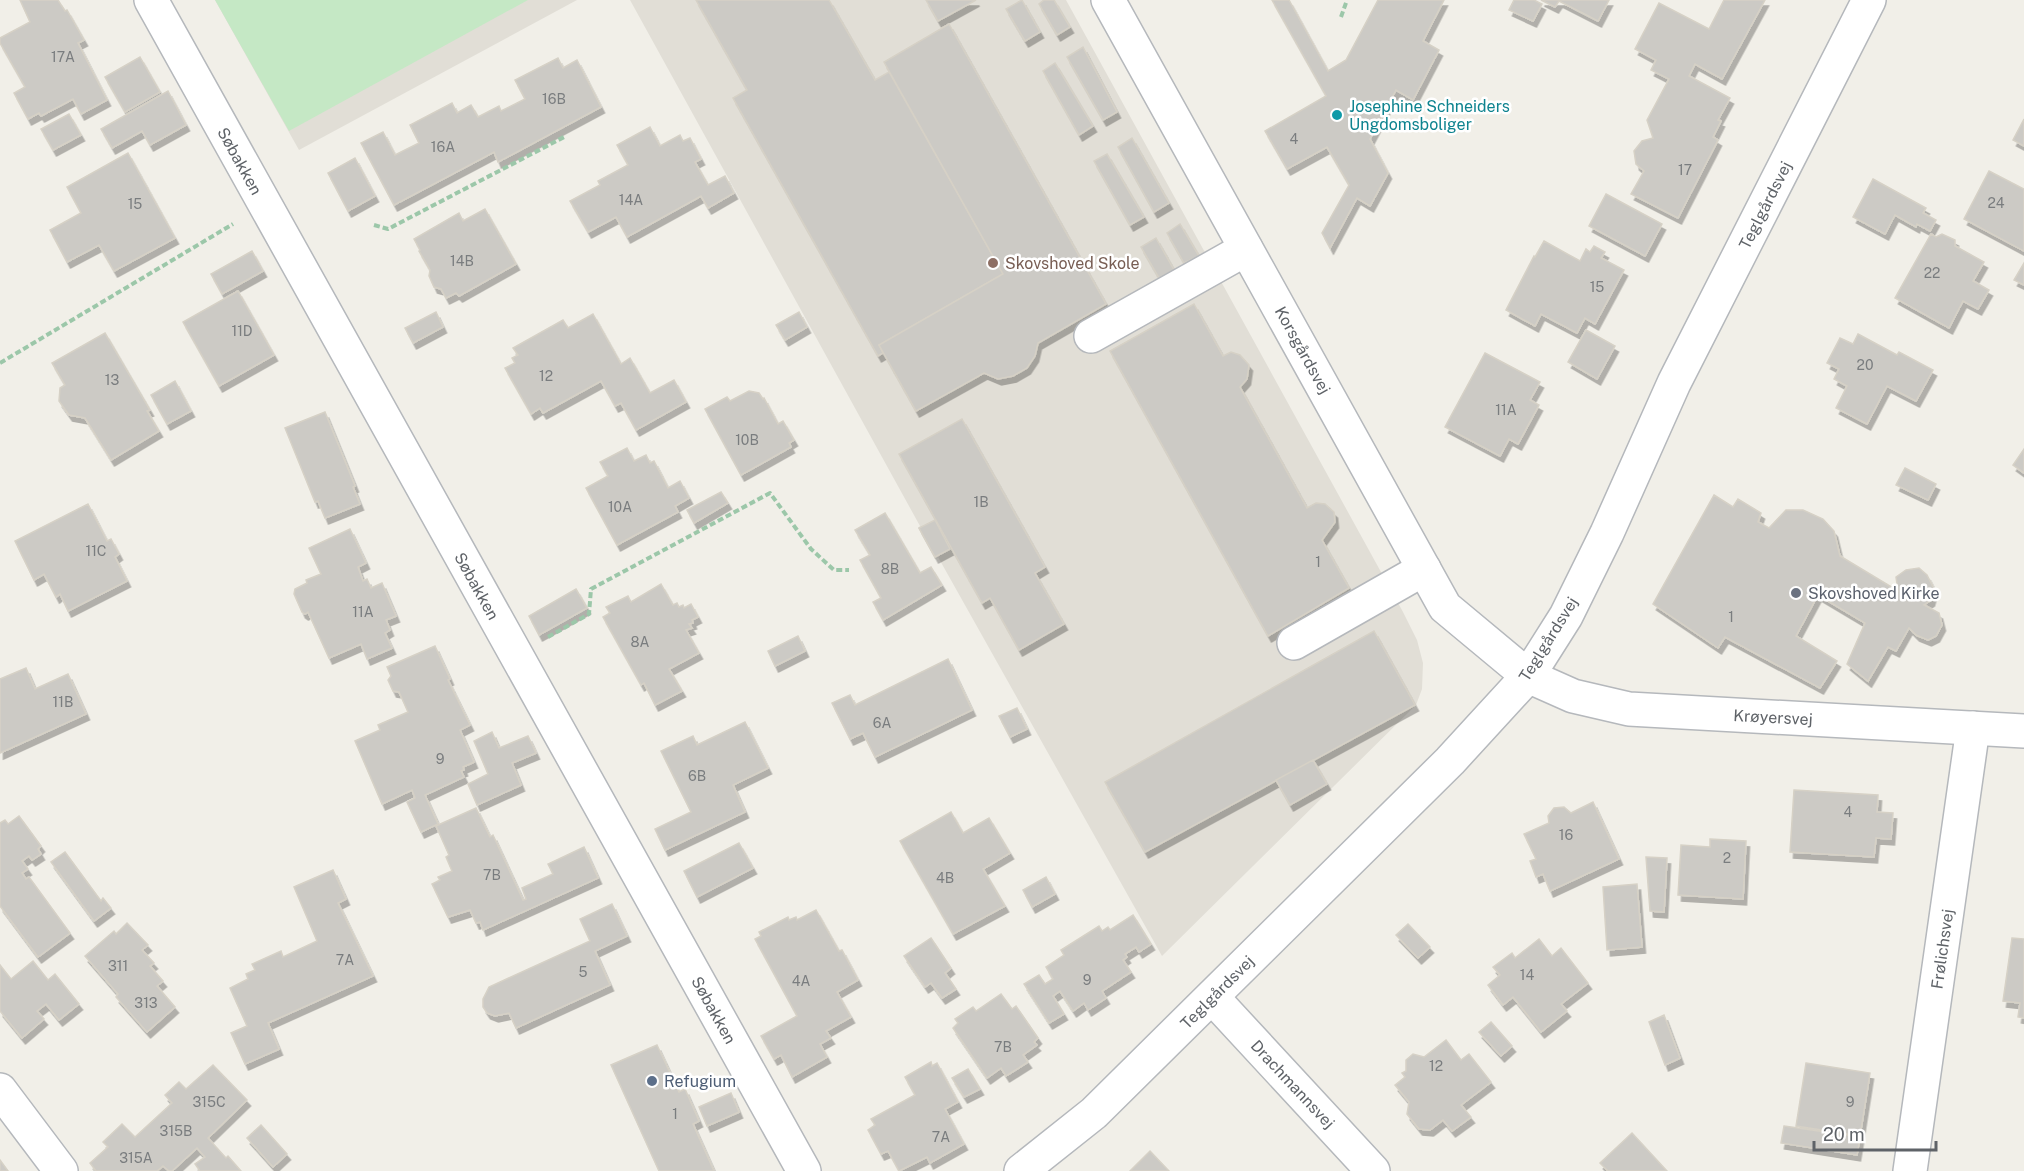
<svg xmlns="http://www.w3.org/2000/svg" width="2024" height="1171" font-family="'Public Sans',sans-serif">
  <defs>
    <filter id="shadow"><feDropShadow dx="3.5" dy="6" stdDeviation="0" flood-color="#0004"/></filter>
  </defs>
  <rect width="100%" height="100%" fill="#f1efe8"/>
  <g fill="#e1ded6">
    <path d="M215,0H577L299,150Z"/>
    <path d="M630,0H1066L1403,612L1417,640L1423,663L1422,689L1416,705L1162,956L938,557L935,559L918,528L920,526Z"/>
  </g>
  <path fill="#c5e8c5" d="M215,0H528L289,131Z"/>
  <g fill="#cccac5" stroke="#d6d1c6" stroke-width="1.5" filter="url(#shadow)">
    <path d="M20,0H58L65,11L67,10L84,40L78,43L107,100L81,114L73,99L41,116L39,113L28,119L14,93L25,87L0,43V38L30,22Z"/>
    <path d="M696,0H829L875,80L889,72L1003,274L879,345L883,353L878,356L733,98L747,90Z"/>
    <path d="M926,0H976L938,21Z"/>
    <path d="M1022,0L1040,32L1025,41L1006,9Z"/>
    <path d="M1044,0H1054L1070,27L1057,35L1039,4Z"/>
    <path d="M1272,0H1289L1328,71L1346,60L1378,0H1444L1423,41L1439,50L1413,100L1396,90L1370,139L1388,173L1370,206L1357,198L1330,248L1322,233L1349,185L1327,147L1287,169L1265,131L1326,96Z"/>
    <path d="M1514,0H1534L1542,4L1533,21L1509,10Z"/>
    <path d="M1541,0H1609L1598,21L1559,1L1555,7Z"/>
    <path d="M1724,0H1765L1722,79L1695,64L1689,76L1730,98L1718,120L1721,121L1713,137L1718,140L1678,218L1631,194L1644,171L1636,164L1634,151L1642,141L1653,138L1647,120L1669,79L1651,70L1656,60L1635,49L1659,3L1709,29Z"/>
    <path d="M949,24L1106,304L1038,343L1035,356L1027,368L1013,376L998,379L984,373L916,411L879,345L1003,274L884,62Z"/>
    <path d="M1083,47L1117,112L1103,120L1067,57Z"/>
    <path d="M140,57L160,92L125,112L105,77Z"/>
    <path d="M558,58L563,68L577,60L601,107L498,162L494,152L394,205L361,143L383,132L395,155L419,143L410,125L452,103L457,113L471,105L478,117L499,106L501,111L525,99L515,80Z"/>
    <path d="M1055,63L1093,126L1079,135L1043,71Z"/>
    <path d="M168,91L186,125L150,145L142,131L112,148L101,129Z"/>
    <path d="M69,114L81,135L53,150L41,129Z"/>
    <path d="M2024,119V146L2013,140Z"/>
    <path d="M650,127L660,146L680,135L683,141L690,138L701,159L695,162L708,185L725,176L734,193L708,208L701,196L627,237L616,217L588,232L570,201L600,185L598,181L628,165L617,145Z"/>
    <path d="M1132,138L1169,203L1154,212L1118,147Z"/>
    <path d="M128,153L175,238L114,271L99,245L67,262L50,230L81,213L67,187Z"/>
    <path d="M1107,154L1144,217L1130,225L1094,161Z"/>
    <path d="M355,158L375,196L348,211L328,173Z"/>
    <path d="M1989,171L2024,189V251L1964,219Z"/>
    <path d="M1873,179L1926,208L1923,213L1936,220L1930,231L1917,224L1916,227L1895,215L1885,234L1853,217Z"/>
    <path d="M1606,194L1662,224L1645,256L1589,226Z"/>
    <path d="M485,209L516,264L459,296L456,293L446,298L441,289L434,287L429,276L430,270L419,251L420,250L414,239L459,213L463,221Z"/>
    <path d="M1180,224L1199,256L1184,263L1167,233Z"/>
    <path d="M1931,234L1936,237L1942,234L1955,240V246L1984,262L1973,281L1989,290L1978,309L1963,301L1949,328L1895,298Z"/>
    <path d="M1156,238L1174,270L1159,278L1141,247Z"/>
    <path d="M1544,241L1580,261L1586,249L1590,252L1594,246L1605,252L1601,258L1624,270L1595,324L1585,318L1577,333L1541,314L1535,326L1506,310L1534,256L1535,257Z"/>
    <path d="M252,251L263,271L222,294L211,274Z"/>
    <path d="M2024,263V285L2014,280Z"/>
    <path d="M238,291L274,355L219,386L183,322Z"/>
    <path d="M1194,304L1223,356L1231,352L1240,355L1249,365L1247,379L1240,387L1307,508L1316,503L1325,504L1334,512L1335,522L1322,540L1349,588L1268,636L1110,351Z"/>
    <path d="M436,312L443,327L413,343L405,328Z"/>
    <path d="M799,312L807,327L785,340L776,325Z"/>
    <path d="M593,314L621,364L630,358L650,393L674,380L686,402L636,430L621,403L615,406L601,381L543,413L540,408L531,414L505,368L515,363L512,358L518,355L513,348L563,320L568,328Z"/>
    <path d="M1586,330L1615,346L1597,379L1568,362Z"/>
    <path d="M105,333L150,410L147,411L159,431L111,460L85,418L69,415L59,401L60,388L65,385L52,363Z"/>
    <path d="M1858,334L1897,355L1899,352L1933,370L1916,401L1887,386L1867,424L1836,408L1847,386L1834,379L1839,369L1827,363L1840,338L1853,344Z"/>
    <path d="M1485,353L1540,382L1530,400L1539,405L1518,444L1509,439L1500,456L1445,427Z"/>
    <path d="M175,381L191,411L167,424L151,395Z"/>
    <path d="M749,391L759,393L763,399L764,398L778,424L783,421L794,440L789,443L791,447L741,475L705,409L727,397L730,401Z"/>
    <path d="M325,412L355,486L353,487L360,504L325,518L318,501L315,502L285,428Z"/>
    <path d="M962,419L1045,567L1035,573L1064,624L1019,650L990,598L982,603L899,454Z"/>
    <path d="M627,448L634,461L646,455L650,463L654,461L668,488L680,481L689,498L675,506L678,512L617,545L586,488L608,476L600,462Z"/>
    <path d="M2024,449V473L2013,465Z"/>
    <path d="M1905,468L1936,484L1928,500L1896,485Z"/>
    <path d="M721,492L728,503L694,523L687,510Z"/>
    <path d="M1714,495L1733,507L1738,499L1761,513L1758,522L1769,528L1786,510H1803L1823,519L1834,531L1840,556L1898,591L1896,577L1906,570L1919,568L1927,575L1934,589L1931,600L1924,605L1939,613L1942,625L1936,636L1928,640L1916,635L1909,628L1896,651L1888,647L1868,681L1847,664L1865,623L1818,595L1796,636L1837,661L1820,688L1725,637L1718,648L1653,604Z"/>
    <path d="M88,504L107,541L111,539L119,554L115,557L127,581L68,611L60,594L56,597L44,574L34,580L15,541Z"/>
    <path d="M885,513L920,573L931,567L942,585L883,620L873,602L881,598L860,560L870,555L855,530Z"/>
    <path d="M935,520L950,549L935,557L919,528Z"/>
    <path d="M350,529L366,563L358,567L363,581L367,579L371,588L382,583L396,616L386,620L390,630L385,633L392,648L367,659L361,644L329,658L308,612L305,614L302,612L294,594L295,589L307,583L306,580L321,574L309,548Z"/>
    <path d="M661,584L673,605L677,603L679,607L683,605L684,608L691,604L698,617L692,620L693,623L689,624L692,628L686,630L699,653L669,669L682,691L655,705L644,683L641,685L603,617L610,613L606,607L628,596L631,602Z"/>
    <path d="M576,589L587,608L539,635L529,616Z"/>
    <path d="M1374,631L1415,705L1145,852L1105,782Z"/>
    <path d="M798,636L805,651L775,666L768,651Z"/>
    <path d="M435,646L450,679L448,680L470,725L460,730L474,762L463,767L464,770L461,771L464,777L425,795L438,824L421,832L407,802L415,798L412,790L382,804L355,741L380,730L378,725L408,712L399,692L393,691L388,680L391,676L387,667Z"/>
    <path d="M948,659L972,710L875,757L863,733L850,739L832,703L850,695L855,705Z"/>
    <path d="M26,668L35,689L68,674L86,714L0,753V679Z"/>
    <path d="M1017,708L1027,729L1010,737L999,716Z"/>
    <path d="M745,722L768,768L733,785L745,812L665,850L655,829L691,812L661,751L693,736L697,745Z"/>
    <path d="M492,732L499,748L528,736L536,753L512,763L521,785L477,805L468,784L488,774L474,741Z"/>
    <path d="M1313,760L1327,784L1290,805L1276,780Z"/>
    <path d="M1794,790L1878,795L1877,812L1893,813L1891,839L1876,838L1874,857L1790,852Z"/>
    <path d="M1593,802L1619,859L1550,891L1543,874L1536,877L1530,861L1536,859L1524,834L1549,823L1548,816L1554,808L1564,807L1571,813Z"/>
    <path d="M476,808L490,837L493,835L523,900L526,899L522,888L553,874L548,864L584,847L598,878L483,930L480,922L476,923L470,910L448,917L432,884L440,880L438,877L452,871L446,857L449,855L436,826Z"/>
    <path d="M951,812L963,833L989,818L1010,853L983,869L1005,906L953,934L900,841Z"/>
    <path d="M19,816L41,846L38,849L41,854L32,860L29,856L22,861L28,869L22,873L26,879L29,877L70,933L38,957L0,906V823L5,820L8,824Z"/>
    <path d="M1710,839L1746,841L1743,899L1678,895L1681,845L1710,847Z"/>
    <path d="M739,843L753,868L697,897L684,871Z"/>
    <path d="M65,852L101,901L103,898L111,908L94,921L51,862Z"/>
    <path d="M1646,857L1667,858L1664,912L1650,911Z"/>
    <path d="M333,870L346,899L338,903L373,976L268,1023L279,1049L245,1064L231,1033L247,1026L230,988L248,979L246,974L255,970L252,964L281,951L283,957L317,941L294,887Z"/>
    <path d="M1046,877L1055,894L1032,907L1023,890Z"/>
    <path d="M1637,884L1642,947L1607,950L1603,887Z"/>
    <path d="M612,904L627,936L595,951L610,985L516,1028L509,1013L495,1016L487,1013L483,1007V999L489,987L590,941L580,919Z"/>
    <path d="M816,910L839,951L842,950L858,980L837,992L851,1017L826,1031L831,1038L820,1044L827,1057L792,1077L781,1055L774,1059L761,1036L797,1016L755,939L761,936L759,932L788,917L789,920L796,917L797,920Z"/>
    <path d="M1133,915L1151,944L1139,952L1136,947L1125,954L1127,957L1123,960L1131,972L1102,991L1106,998L1088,1010L1084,1003L1073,1011L1060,991L1053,996L1064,1014L1049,1023L1024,984L1039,975L1045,984L1053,979L1046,967L1064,955L1061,950L1099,926L1102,931L1108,927L1110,930Z"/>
    <path d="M127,923L148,945L142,950L154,963L150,966L163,981L157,986L175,1007L147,1032L116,997L118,994L85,956L114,931L116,934Z"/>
    <path d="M1408,924L1430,947L1418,958L1396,935Z"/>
    <path d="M931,938L951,968L945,973L956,989L942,998L931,983L925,987L904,956Z"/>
    <path d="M2012,938L2024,939V1018L2018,1017L2020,1003L2003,1001Z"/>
    <path d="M1539,939L1552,956L1561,948L1588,983L1561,1004L1567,1011L1541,1032L1513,997L1503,1005L1488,985L1500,975L1493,967L1512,953L1515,958Z"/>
    <path d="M33,961L48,980L55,974L79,1004L59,1020L46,1004L37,1011L44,1019L22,1038L0,1011V965L11,979Z"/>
    <path d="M1001,994L1012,1009L1016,1006L1038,1038L1034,1042L1037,1045L1023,1055L1028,1062L1006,1076L1001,1068L987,1078L953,1028L958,1023L955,1019L973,1007L976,1011Z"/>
    <path d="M1664,1015L1680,1058L1665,1065L1649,1022Z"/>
    <path d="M1491,1022L1512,1046L1501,1056L1479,1032Z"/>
    <path d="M1446,1040L1461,1060L1469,1054L1491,1082L1461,1105L1471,1117L1452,1131L1443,1120L1430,1130L1419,1129L1407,1114L1409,1102L1395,1085L1405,1077L1402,1073L1406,1071V1060L1413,1054L1424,1057Z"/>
    <path d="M657,1045L679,1092L685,1089L699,1121L693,1124L714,1171H659L611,1065Z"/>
    <path d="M931,1062L932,1066L937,1063L958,1102L945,1109L964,1144L930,1163L927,1157L899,1171L888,1151L881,1154L868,1130L875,1125L871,1119L915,1095L905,1077Z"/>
    <path d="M1806,1063L1870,1073L1860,1136L1796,1126Z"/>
    <path d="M213,1065L247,1100L208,1138L226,1158L228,1156L241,1171H200L195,1164L205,1157L197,1148L172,1171H169L163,1166L157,1171H96L90,1163L108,1147L103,1142L122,1124L135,1137L172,1103L165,1095L179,1082L186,1089Z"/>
    <path d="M968,1069L980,1089L964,1097L952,1078Z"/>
    <path d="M731,1093L739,1112L707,1126L699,1107Z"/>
    <path d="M261,1125L287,1154L273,1167L247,1138Z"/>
    <path d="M1784,1126L1860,1137L1857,1155L1781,1143Z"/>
    <path d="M1632,1133L1667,1171H1608L1600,1163Z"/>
    <path d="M1150,1151L1169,1171H1130Z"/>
    <path d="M0,1160L8,1171H0Z"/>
  </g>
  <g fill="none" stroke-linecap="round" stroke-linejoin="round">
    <g stroke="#b5b8bc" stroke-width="36">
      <g id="minor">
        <path d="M151,0L804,1171"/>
        <path d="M1108,0L1445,607L1528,676L1573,696L1629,709L2024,731"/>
        <path d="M1091,336L1246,249"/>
        <path d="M1294,643L1424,569"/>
        <path d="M1212,997L1373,1171"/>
        <path d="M0,1090L61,1171"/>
        <path d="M1021,1171L1094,1113L1450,761L1528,676L1566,616L1607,533L1674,383L1869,0"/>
        <path d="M1910,1171L1973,728"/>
      </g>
    </g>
    <g stroke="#9cc7a9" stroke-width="4" stroke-dasharray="6 3" stroke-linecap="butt">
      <path d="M1341,17L1347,0"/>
      <path d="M374,225L388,229L566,136"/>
      <path d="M0,363L233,224"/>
      <path d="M548,637L589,614L591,589L770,493L811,549L834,570H849"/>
    </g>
    <use href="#minor" stroke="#fff" stroke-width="33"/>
  </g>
  <circle fill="#0f9aa8" stroke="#fff" stroke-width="2" cx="1337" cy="115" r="6"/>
  <circle fill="#8d6e63" stroke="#fff" stroke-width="2" cx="993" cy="263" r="6"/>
  <circle fill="#6b7280" stroke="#fff" stroke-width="2" cx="1796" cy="593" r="6"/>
  <circle fill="#5c6f8a" stroke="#fff" stroke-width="2" cx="652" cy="1081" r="6"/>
  <g text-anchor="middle" stroke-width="5" stroke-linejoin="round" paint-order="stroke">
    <g font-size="14" fill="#7a7d7f">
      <text x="63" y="62">17A</text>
      <text x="554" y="104">16B</text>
      <text x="1294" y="144">4</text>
      <text x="443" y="152">16A</text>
      <text x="1685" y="175">17</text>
      <text x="631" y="205">14A</text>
      <text x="1996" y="208">24</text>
      <text x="135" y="209">15</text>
      <text x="462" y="266">14B</text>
      <text x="1932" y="278">22</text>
      <text x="1597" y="292">15</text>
      <text x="242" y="336">11D</text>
      <text x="1865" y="370">20</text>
      <text x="546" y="381">12</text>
      <text x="112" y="385">13</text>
      <text x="1506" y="415">11A</text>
      <text x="747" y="445">10B</text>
      <text x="981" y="507">1B</text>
      <text x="620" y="512">10A</text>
      <text x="96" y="556">11C</text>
      <text x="1318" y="567">1</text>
      <text x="890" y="574">8B</text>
      <text x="363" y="617">11A</text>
      <text x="1731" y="622">1</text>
      <text x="640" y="647">8A</text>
      <text x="63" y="707">11B</text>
      <text x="882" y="728">6A</text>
      <text x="440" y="764">9</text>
      <text x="697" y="781">6B</text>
      <text x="1848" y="817">4</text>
      <text x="1566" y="840">16</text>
      <text x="1727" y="863">2</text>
      <text x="492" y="880">7B</text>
      <text x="945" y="883">4B</text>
      <text x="345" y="965">7A</text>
      <text x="118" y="971">311</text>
      <text x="583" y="977">5</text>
      <text x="1527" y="980">14</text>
      <text x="1087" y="985">9</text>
      <text x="801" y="986">4A</text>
      <text x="146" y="1008">313</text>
      <text x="1003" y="1052">7B</text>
      <text x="1436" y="1071">12</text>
      <text x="209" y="1107">315C</text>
      <text x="1850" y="1107">9</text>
      <text x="675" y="1119">1</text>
      <text x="176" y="1136">315B</text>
      <text x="941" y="1142">7A</text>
      <text x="136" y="1163">315A</text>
    </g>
    <g font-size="16" fill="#0d838f" stroke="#fff" text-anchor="start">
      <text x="1349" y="112">Josephine Schneiders<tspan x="1349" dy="18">Ungdomsboliger</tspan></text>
    </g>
    <g font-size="16" fill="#5f6368" stroke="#fff">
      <text transform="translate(240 161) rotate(61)" y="6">Søbakken</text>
      <text transform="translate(1765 205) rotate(-63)" y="6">Teglgårdsvej</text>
      <text transform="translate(1303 350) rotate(61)" y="6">Korsgårdsvej</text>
      <text transform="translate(477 586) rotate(61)" y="6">Søbakken</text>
      <text transform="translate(1548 639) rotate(-58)" y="6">Teglgårdsvej</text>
      <text transform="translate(1773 717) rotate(3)" y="6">Krøyersvej</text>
      <text transform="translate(1942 949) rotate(-82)" y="6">Frølichsvej</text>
      <text transform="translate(1217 992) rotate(-45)" y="6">Teglgårdsvej</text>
      <text transform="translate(714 1010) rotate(61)" y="6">Søbakken</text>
      <text transform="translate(1293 1084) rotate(47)" y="6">Drachmannsvej</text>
    </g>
    <g font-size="16" fill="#785e54" stroke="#fff" text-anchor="start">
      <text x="1005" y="269">Skovshoved Skole</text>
    </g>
    <g font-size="16" fill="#5b616d" stroke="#fff" text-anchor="start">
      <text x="1808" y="599">Skovshoved Kirke</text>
    </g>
    <g font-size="16" fill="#4e5e75" stroke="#fff" text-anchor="start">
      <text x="664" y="1087">Refugium</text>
    </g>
  </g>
  <path d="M1814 1141v9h122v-9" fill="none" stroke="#5f6368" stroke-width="3"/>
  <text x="1823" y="1141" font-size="18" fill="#5f6368" stroke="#ffffff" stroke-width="4.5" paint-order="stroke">20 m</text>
</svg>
